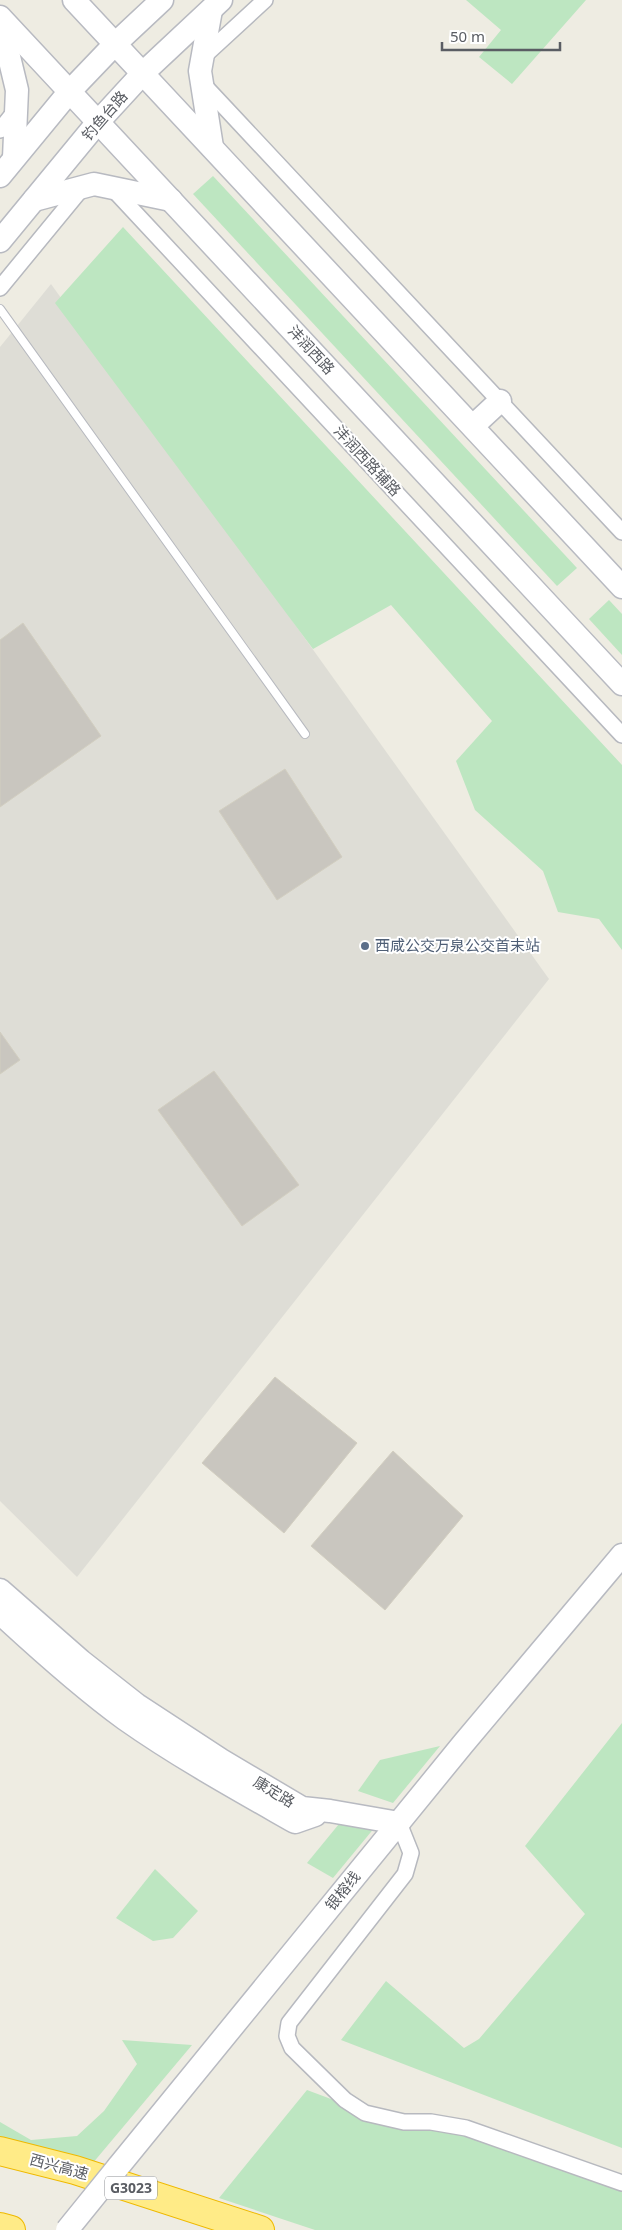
<svg xmlns="http://www.w3.org/2000/svg" width="622" height="2230" font-family="'Noto Sans','Noto Sans SC',sans-serif">
  <rect width="100%" height="100%" fill="#eeece2"/>
  <path fill="#deddd6" d="M51,284L549,979L77,1577L0,1501V347Z"/>
  <g fill="#bde6c1">
    <path d="M466,0H586L512,84L479,57L501,30Z"/>
    <path d="M213,176L577,568L557,586L193,194Z"/>
    <path d="M123,227L622,765V950L599,919L558,912L543,871L475,810L456,761L492,721L391,605L313,649L55,303Z"/>
    <path d="M609,600L622,614V655L589,619Z"/>
    <path d="M622,1723V2148L341,2040L386,1981L464,2048L479,2039L585,1914L525,1846Z"/>
    <path d="M440,1746L393,1803L358,1791L380,1760Z"/>
    <path d="M348,1813L380,1821L333,1878L307,1863Z"/>
    <path d="M155,1869L198,1911L173,1938L153,1941L116,1918Z"/>
    <path d="M122,2040L192,2045L92,2164L0,2140V2122L31,2140L77,2136L104,2111L137,2064Z"/>
    <path d="M307,2090L395,2123L467,2129L622,2182V2230H315L219,2198Z"/>
  </g>
  <g fill="#c9c6bf" stroke="#d2cec0">
    <path d="M23,623L101,736L0,807V640Z"/>
    <path d="M285,769L342,857L277,900L219,811Z"/>
    <path d="M0,1032L20,1060L0,1074Z"/>
    <path d="M214,1071L299,1185L242,1226L158,1110Z"/>
    <path d="M275,1377L357,1443L284,1533L202,1463Z"/>
    <path d="M393,1451L463,1516L385,1610L311,1546Z"/>
  </g>
  <g fill="none" stroke-linecap="round" stroke-linejoin="round">
    <g stroke="#b7b9bf" stroke-width="10">
      <path id="lane" d="M0,309L305,734"/>
    </g>
    <g stroke="#b7b9bf" stroke-width="18">
      <g id="street">
        <path d="M202,58L265,0"/>
        <path d="M202,83L622,532"/>
        <path d="M0,130L16,110"/>
        <path d="M112,188L622,735"/>
        <path d="M0,288L83,187"/>
        <path d="M399,1823L411,1853L405,1874L289,2023L287,2036L292,2048L345,2100L365,2113L404,2122H431L466,2128L622,2183"/>
      </g>
    </g>
    <g stroke="#b8bac1" stroke-width="25">
      <g id="secondary">
        <path d="M74,0L622,587"/>
        <path d="M211,10L200,71L212,147"/>
        <path d="M0,17L622,684"/>
        <path d="M0,19L17,90L14,158"/>
        <path d="M0,176L70,91L115,44L162,0"/>
        <path d="M34,200L94,184L171,200"/>
        <path d="M0,241L98,122L143,73L221,0"/>
        <path d="M473,426L500,401"/>
        <path d="M0,1590L81,1661L137,1705L221,1760L302,1808L330,1811L399,1823"/>
        <path d="M0,1613C40,1650 81,1687 125,1719C179,1757 237,1789 295,1822L315,1815"/>
        <path d="M118,2167L463,1744L622,1555"/>
      </g>
    </g>
    <g stroke="#efb900" stroke-width="30">
      <g id="highway">
        <path d="M0,2151L75,2170L260,2230"/>
        <path d="M0,2227L11,2230"/>
      </g>
    </g>
    <use href="#lane" stroke="#fff" stroke-width="8"/>
    <use href="#street" stroke="#fff" stroke-width="15"/>
    <use href="#secondary" stroke="#fff" stroke-width="22"/>
    <use href="#highway" stroke="#ffeb87" stroke-width="28"/>
    <g stroke="#b8bac1" stroke-width="25" stroke-linecap="butt">
      <path id="secondary-bridge" d="M67,2230L118,2167"/>
    </g>
    <use href="#secondary-bridge" stroke="#fff" stroke-width="22"/>
  </g>
  <circle fill="#5c6f8a" stroke="#fff" stroke-width="2" cx="365" cy="946" r="5"/>
  <g text-anchor="middle" stroke-width="4" stroke-linejoin="round" paint-order="stroke">
    <rect fill="#fff" stroke="#8c8e92" stroke-width="1" x="105" y="2176.5" width="52" height="23" rx="4"/>
    <g font-size="14" font-weight="bold" fill="#5a5d63">
      <text x="131" y="2193">G3023</text>
    </g>
    <g font-size="15" fill="#5a5d63" stroke="#fff">
      <text transform="translate(105 116) rotate(-49)" y="5">钓鱼台路</text>
      <text transform="translate(311 350) rotate(47)" y="5">沣润西路</text>
      <text transform="translate(367 461) rotate(47)" y="5">沣润西路辅路</text>
      <text transform="translate(274 1792) rotate(31)" y="5">康定路</text>
      <text transform="translate(343 1891) rotate(-51)" y="5">银榕线</text>
      <text transform="translate(59 2167) rotate(15)" y="5">西兴高速</text>
    </g>
    <g font-size="15" fill="#4e5e75" stroke="#fff" text-anchor="start">
      <text x="375" y="951">西咸公交万泉公交首末站</text>
    </g>
  </g>
  <path d="M442 42v8h118v-8" fill="none" stroke="#5a5d63" stroke-width="2.5"/>
  <text x="450" y="42" font-size="15" fill="#5a5d63" stroke="#ffffff" stroke-width="4" paint-order="stroke">50 m</text>
</svg>
